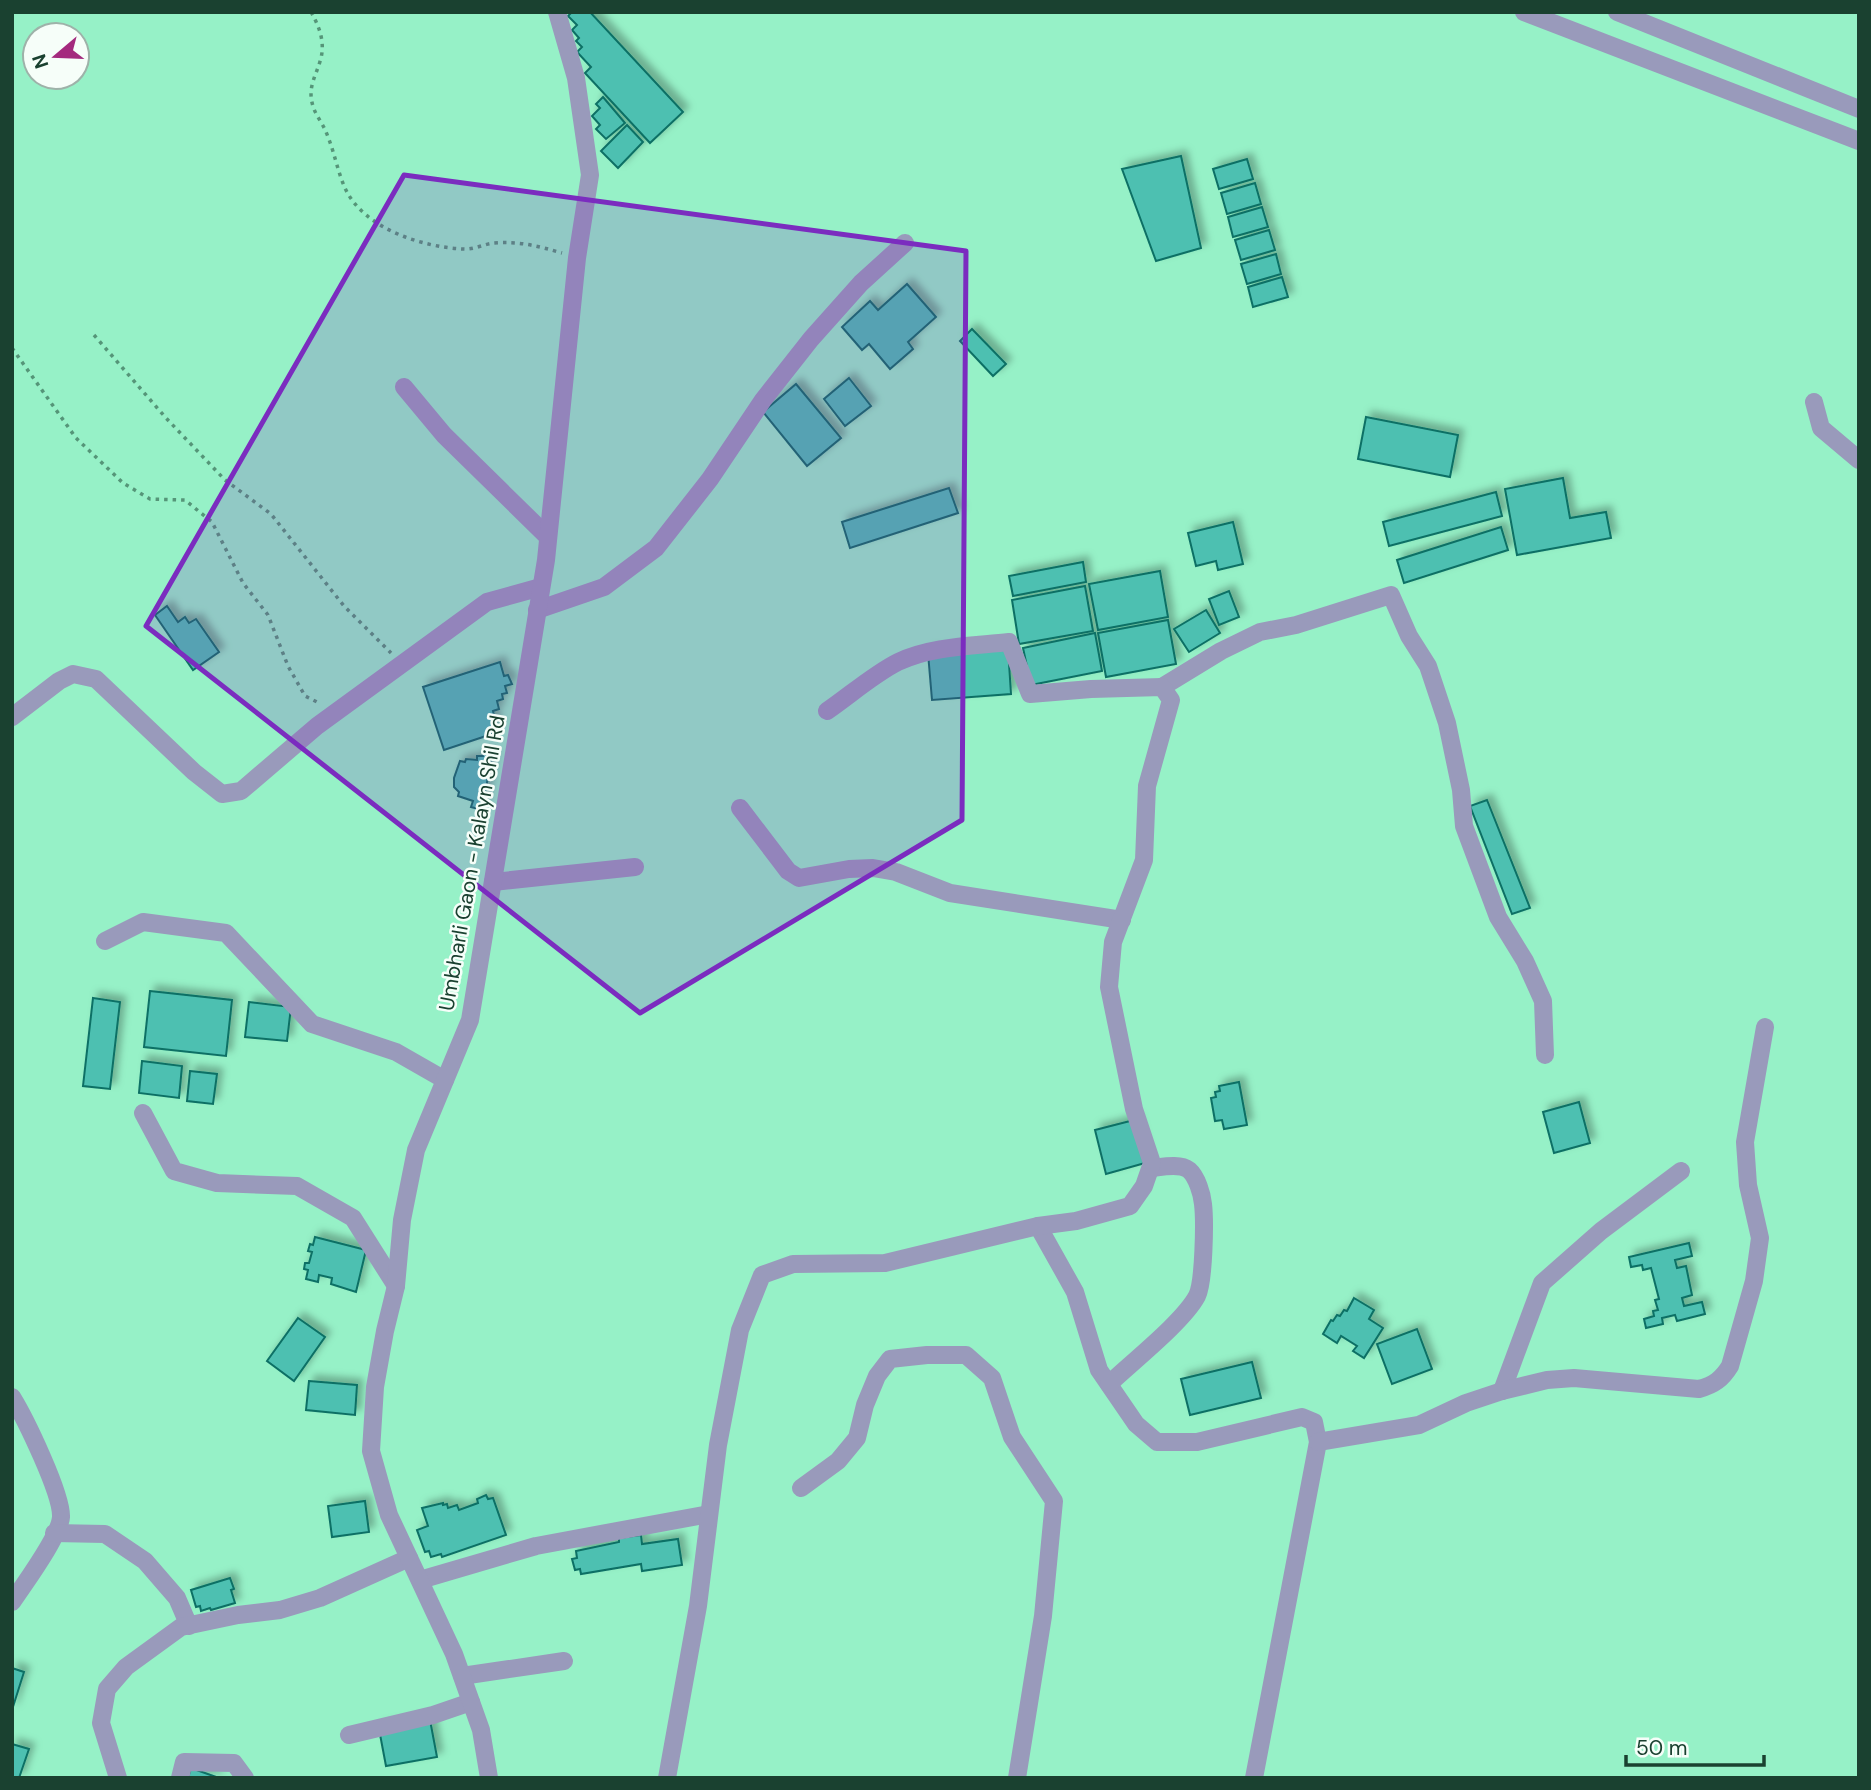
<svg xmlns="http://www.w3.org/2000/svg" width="1871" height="1790" font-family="'DM Sans',sans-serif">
  <defs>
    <filter id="shadow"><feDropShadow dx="5.5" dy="-5.5" stdDeviation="3.5" flood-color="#0004"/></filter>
  </defs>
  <rect width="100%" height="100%" fill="#96f1c7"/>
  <g fill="#4ec0b1" stroke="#0c7065" stroke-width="2" filter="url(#shadow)">
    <path d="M572,12H590L683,112L650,143L585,73L591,67L577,52L582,47L576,41L579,38L572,30L577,25L568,16Z"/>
    <path d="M603,97L625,123L606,139L596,129L600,125L592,116L600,108L596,104Z"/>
    <path d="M627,125L643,142L618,168L601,151Z"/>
    <path d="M1181,156L1201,248L1156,261L1122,169Z"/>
    <path d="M1247,159L1253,179L1219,189L1213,169Z"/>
    <path d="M1255,183L1261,204L1227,214L1221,193Z"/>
    <path d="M1262,207L1268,227L1233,237L1228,217Z"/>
    <path d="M1269,230L1275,250L1241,260L1235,240Z"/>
    <path d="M1276,254L1281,274L1247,284L1241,264Z"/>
    <path d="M1282,277L1288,297L1253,307L1248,287Z"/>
    <path d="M907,284L936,317L908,342L913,349L890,369L869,344L862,350L842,327L870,301L878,310Z"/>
    <path d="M972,329L1006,364L993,376L960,341Z"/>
    <path d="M849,378L871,406L845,426L824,399Z"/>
    <path d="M796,384L841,438L807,466L763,412Z"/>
    <path d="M1366,417L1458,435L1450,477L1358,459Z"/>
    <path d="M1563,478L1570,518L1606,512L1611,538L1517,555L1505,489Z"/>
    <path d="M949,488L958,513L850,548L842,522Z"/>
    <path d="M1496,492L1502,516L1389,546L1383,522Z"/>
    <path d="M1233,522L1243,564L1218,570L1216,561L1196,566L1188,533Z"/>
    <path d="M1501,527L1508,550L1404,583L1397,560Z"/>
    <path d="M1083,562L1086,582L1013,596L1009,576Z"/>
    <path d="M1160,571L1168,617L1098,630L1089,584Z"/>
    <path d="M1085,586L1093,631L1019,644L1012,600Z"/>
    <path d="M1229,591L1239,617L1219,625L1209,599Z"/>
    <path d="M167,606L178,622L185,617L189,623L196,619L219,652L193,670L155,615Z"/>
    <path d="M1206,610L1220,633L1189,652L1174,629Z"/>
    <path d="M1168,620L1176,664L1106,677L1098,633Z"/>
    <path d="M1095,633L1102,671L1031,685L1023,648Z"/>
    <path d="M1008,648L1011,694L932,700L928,653Z"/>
    <path d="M500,662L504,676L508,675L512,684L505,686L507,693L502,694L503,699L497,701L499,709L493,711L496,726L490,728L492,734L444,750L423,687Z"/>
    <path d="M483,753L492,755L482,810L471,807L473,801L458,796L459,792L454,787V778L460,761L465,762L466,759L477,760V756H483Z"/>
    <path d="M1487,800L1530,908L1512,914L1470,806Z"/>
    <path d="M150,991L232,1000L226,1056L144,1047Z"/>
    <path d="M93,998L120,1002L110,1089L83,1086Z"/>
    <path d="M249,1002L291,1007L287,1041L245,1037Z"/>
    <path d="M142,1061L182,1066L179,1098L139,1093Z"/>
    <path d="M190,1071L217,1074L213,1104L187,1101Z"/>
    <path d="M1239,1082L1247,1125L1224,1129L1222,1120L1215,1121L1211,1098L1216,1097L1215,1092L1220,1091L1219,1086Z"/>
    <path d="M1579,1102L1590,1143L1554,1153L1543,1112Z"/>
    <path d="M1134,1120L1145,1163L1106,1174L1095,1130Z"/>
    <path d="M315,1237L366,1250L356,1292L331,1284L332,1278L319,1275L318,1282L306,1279L308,1270L304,1269L305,1263H309L312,1252L308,1251L310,1244L313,1245Z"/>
    <path d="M1689,1243L1692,1256L1675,1260L1677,1268L1686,1266L1692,1295L1682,1298L1684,1306L1702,1302L1705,1314L1677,1321L1675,1315L1662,1318L1663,1324L1646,1328L1644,1319L1654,1316L1653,1311L1658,1310L1655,1300L1659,1299L1651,1268L1643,1270L1642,1265L1631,1267L1629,1257Z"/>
    <path d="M1354,1298L1374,1310L1369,1319L1383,1328L1364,1358L1353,1351L1357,1346L1341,1336L1337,1343L1323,1334L1331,1320L1333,1321L1337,1315L1340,1316L1344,1310L1347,1311Z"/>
    <path d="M298,1318L325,1337L294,1381L267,1361Z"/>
    <path d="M1417,1329L1432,1369L1392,1384L1377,1344Z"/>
    <path d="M1252,1362L1261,1398L1190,1415L1181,1379Z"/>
    <path d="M309,1381L357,1385L355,1415L306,1410Z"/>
    <path d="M486,1495L488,1499L493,1498L506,1535L442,1557L441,1554L431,1557L429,1551L425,1552L417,1530L428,1526L422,1508L443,1503V1505L447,1504L448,1508L457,1505L459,1510L478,1503L477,1499Z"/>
    <path d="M365,1501L369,1532L332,1537L328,1506Z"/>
    <path d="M641,1535L642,1544L678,1539L682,1565L642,1571L641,1564L581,1574L580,1569L575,1570L572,1559L577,1558L576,1551L619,1542V1538Z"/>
    <path d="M230,1578L234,1589L231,1590L235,1603L211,1610L210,1608L201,1611L200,1606L196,1607L191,1590Z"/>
    <path d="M12,1668L24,1672L12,1710Z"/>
    <path d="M430,1720L437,1757L386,1766L379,1729Z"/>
    <path d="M12,1744L29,1749L19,1778L12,1777Z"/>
    <path d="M191,1768L219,1778H188Z"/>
  </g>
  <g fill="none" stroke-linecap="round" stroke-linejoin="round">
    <g stroke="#559578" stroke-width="3.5" stroke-dasharray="3.5 5" stroke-linecap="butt">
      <path d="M311,12C319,26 325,41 321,58C316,77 306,88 314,109C317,117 323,124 326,132C334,150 337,170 345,188C363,228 421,247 463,249C473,250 484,244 494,243C519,241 538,246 562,253"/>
      <path d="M94,335L166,418L225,480L271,514L344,606L391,653"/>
      <path d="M12,348L76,438L123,483L150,499L185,500L212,522L243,583L268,615L288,666L305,696L319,703"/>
    </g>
    <g stroke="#999abb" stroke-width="18">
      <path d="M1524,12L1859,141"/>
      <path d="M1617,12L1859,109"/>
      <path d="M404,387L444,435L548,537"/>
      <path d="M1814,402L1821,428L1859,460"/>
      <path d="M537,610L604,587L656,548L710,479L763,400L811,339L861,283L905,243"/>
      <path d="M1162,687L1221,651L1260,632L1296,625L1391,595L1409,636L1428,666L1447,723L1461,790L1464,826L1498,917L1525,961L1543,1001L1545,1055"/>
      <path d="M12,717L59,681L73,674L96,679L194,772L222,794L241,791L317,726L487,602L541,587"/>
      <path d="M740,808L788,871L799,878L849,869L873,868L896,872L950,893L1122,920"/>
      <path d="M493,882L635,867"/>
      <path d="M105,941L143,922L226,933L312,1024L396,1052L445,1080"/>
      <path d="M143,1113L174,1171L217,1183L297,1186L353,1218L396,1286"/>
      <path d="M1038,1226L1075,1292L1099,1370L1136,1424L1157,1442H1197L1302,1417L1314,1422L1318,1442L1254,1778"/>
      <path d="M1109,1384C1132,1362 1183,1322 1197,1296C1204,1282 1205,1221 1203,1204C1202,1194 1197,1177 1189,1170C1180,1163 1162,1167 1152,1168"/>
      <path d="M1502,1391L1542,1283L1601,1231L1681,1171"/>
      <path d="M12,1397C25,1418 62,1494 61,1517C60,1535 24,1585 12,1602"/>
      <path d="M1318,1442L1419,1425L1466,1403L1502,1391L1547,1380L1574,1378L1699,1389C1714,1385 1722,1379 1730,1366L1754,1281L1760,1238L1748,1185L1745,1142L1765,1027"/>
      <path d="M801,1488L838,1461L857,1438L865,1405L877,1376L890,1359L927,1355H966L992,1378L1012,1437L1054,1501L1043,1616L1017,1778"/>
      <path d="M54,1533L105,1534L145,1561L177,1598L189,1626"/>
      <path d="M420,1580L536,1546L709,1514"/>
      <path d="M462,1676L564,1661"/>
      <path d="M349,1735L433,1715L471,1702"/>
      <path d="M118,1778L101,1723L107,1689L126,1667L181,1627L238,1615L280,1610L320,1598L409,1558"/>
      <path d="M180,1778L184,1762L234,1763L245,1778"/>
      <path d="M489,1778L481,1730L454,1654L389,1515L371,1451L375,1387L385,1331L396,1286L402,1220L416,1150L470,1020L546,560L577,258L590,175L576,78L557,12"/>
      <path d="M667,1778L698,1606L718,1445L740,1330L762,1275L793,1264L885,1263L1038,1226L1076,1221L1130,1206L1144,1186L1152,1163L1134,1109L1109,987L1113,942L1144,860L1147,786L1171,700L1162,687L1091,689L1030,694L1009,642C973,646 931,646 898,662C874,674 849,696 827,711"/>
    </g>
  </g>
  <path fill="#7b2cbf" fill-opacity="0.2" stroke="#7b2cbf" stroke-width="5" stroke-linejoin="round" d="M404,175L966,251L962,820L640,1013L146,626Z"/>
  <g text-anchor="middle" stroke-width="5" stroke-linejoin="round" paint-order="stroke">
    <g font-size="21" fill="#1a4130" stroke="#f6fef9">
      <text transform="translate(472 863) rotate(-80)" y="7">Umbharli Gaon - Kalayn Shil Rd</text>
    </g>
  </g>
  <rect width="1871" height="1790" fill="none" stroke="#1a4130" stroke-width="28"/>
  <g transform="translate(56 56) rotate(251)"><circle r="33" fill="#f6fef9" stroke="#9eb2a9" stroke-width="2"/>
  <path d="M0-5L12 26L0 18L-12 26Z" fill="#a42a7e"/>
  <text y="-10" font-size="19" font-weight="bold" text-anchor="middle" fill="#1a4130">N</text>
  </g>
  <path d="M1626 1755v10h138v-10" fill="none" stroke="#1a4130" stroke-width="3.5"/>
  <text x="1636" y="1755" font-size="21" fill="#1a4130" stroke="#f6fef9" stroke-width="5" paint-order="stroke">50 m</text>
</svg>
